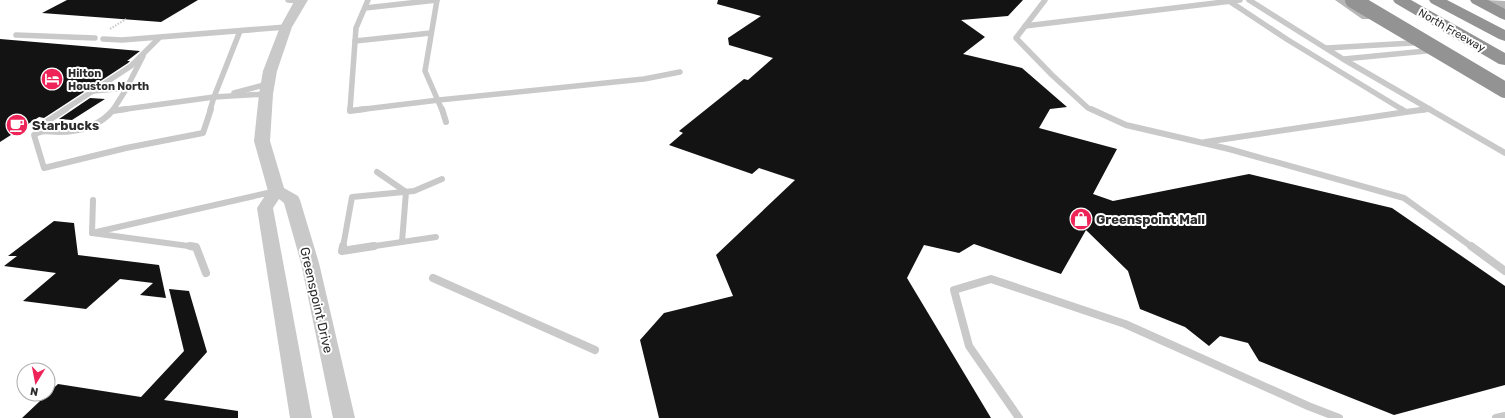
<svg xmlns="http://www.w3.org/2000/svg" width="1505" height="418" font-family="Rubik,sans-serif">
  <rect width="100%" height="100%" fill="#fff"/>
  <g fill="#131313">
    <path d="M67,0H198L161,22L42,13Z"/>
    <path d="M718,0H1023L1008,16L961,20L985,37L963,54L1022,68L1067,107L1050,109L1039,128L1117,149L1093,194L1113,201L1249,174L1392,208L1505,286V385L1394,415L1259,361L1248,343L1220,336L1209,346L1185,327L1140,309L1128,271L1086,230L1061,274L974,244L959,253L924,245L907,278L991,418H659L640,340L664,313L733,296L716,255L795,180L759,168L752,174L669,145L683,133L679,131L744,79L748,80L773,58L729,45L728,38L761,16L717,4Z"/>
    <path d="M0,39L82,46L140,51L127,61H130L128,63L64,105L44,118L39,117L0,142Z"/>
    <path d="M90,98L105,99L72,120L59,119Z"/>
    <path d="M54,221L74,223L78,255L159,265L166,298L140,295L153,283L120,279L86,309L23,301L56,273L4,266L17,256H8Z"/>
    <path d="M169,289L189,291L207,352L164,400L238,411V418H22L58,384L141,397L184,351Z"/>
  </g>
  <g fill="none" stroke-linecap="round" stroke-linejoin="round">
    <path stroke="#c9c9c9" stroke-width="2" stroke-dasharray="1.5 1.5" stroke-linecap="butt" d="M110,29L126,19"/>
    <g stroke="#c9c9c9" stroke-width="5.5">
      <path d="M288,0L300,1"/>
      <path d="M437,0L425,71L442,110"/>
      <path d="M1045,0L1016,38L1052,75L1088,108L1093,110"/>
      <path d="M1249,0L1343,59L1431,110"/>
      <path d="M1229,1L1288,40L1403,110"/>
      <path d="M365,8L437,0"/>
      <path d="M1025,26L1240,0"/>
      <path d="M16,35L95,38"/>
      <path d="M103,39L122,40L286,27"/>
      <path d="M355,41L431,33"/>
      <path d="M1327,48L1412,43"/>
      <path d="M1344,59L1426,51"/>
      <path d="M94,91L126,88"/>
      <path d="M234,93L268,84"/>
      <path d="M64,110L131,66L159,38"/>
      <path d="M113,110L125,91L143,56"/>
      <path d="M119,110L214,97L266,94"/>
      <path d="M210,110L214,97L240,31"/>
      <path d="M350,110L356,28L368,0"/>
      <path d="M357,110L439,100L644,79L680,72"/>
      <path d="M1420,110L1429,109"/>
    </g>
    <g stroke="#c9c9c9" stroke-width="6">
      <path d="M114,109C100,126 79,132 58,132C48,132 42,129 34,135L44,168L126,148L203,133L211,109"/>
      <path d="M350,109V111L365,109"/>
      <path d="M442,109L446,122"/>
      <path d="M1091,109L1126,125L1229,149L1404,198L1472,247"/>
      <path d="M1429,109L1505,153"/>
      <path d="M113,111L126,109"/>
      <path d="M1406,112L1428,109"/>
      <path d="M39,131L40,126L66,109"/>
      <path d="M1205,142L1406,112L1401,109"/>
      <path d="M377,172L406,192L402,242"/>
      <path d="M93,200L92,233L196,247"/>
      <path d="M92,233L276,191"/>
      <path d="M343,247L352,197L414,191L442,179"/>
      <path d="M368,247L436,237"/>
    </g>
    <g stroke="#c9c9c9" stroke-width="8">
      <path d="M190,246L196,247L206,273"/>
      <path d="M343,246L342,251L374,246"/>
      <path d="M1471,246L1505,271"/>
      <path d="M433,278L595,350"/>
      <path d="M1019,418L969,346L954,290L991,279L1125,324L1308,406L1339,418"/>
      <path d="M1496,418L1505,416"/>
    </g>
    <path fill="#c9c9c9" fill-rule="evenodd" d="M295,0H308L292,27L277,71L273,94L270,141L284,188L298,196L300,200L319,263L355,418H333L301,263L284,203L279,199L273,208L312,418H290L257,208L268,191L254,141L259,94L263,71L280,27Z"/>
    <g fill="#b6b6b6" fill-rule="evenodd">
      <path d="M1335,0H1350L1372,13L1374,16L1372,19H1362Z"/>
      <path d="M1486,0L1505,1V10L1487,3Z"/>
    </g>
    <g fill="#939393" fill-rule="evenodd">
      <path d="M1393,0H1411L1505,53V65L1499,64L1395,3Z"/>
      <path d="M1429,0H1447L1505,30V41L1499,39L1431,3Z"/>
      <path d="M1470,0H1488L1505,9V20L1500,18L1472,3Z"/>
    </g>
    <path stroke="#939393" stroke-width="16" d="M1353,0L1505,90"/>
  </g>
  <defs>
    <g id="hotel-disc" transform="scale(1.15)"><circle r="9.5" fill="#ee2358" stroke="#fff"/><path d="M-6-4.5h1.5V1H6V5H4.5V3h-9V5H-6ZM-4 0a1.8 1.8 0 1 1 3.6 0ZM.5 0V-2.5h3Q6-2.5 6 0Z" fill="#fff"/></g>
    <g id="cafe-disc" transform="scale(1.15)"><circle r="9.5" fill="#ee2358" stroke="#fff"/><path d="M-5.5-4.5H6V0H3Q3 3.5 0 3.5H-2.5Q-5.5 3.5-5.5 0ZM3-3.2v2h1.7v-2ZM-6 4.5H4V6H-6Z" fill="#fff"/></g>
    <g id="shop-disc" transform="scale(1.15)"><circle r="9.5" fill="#ee2358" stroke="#fff"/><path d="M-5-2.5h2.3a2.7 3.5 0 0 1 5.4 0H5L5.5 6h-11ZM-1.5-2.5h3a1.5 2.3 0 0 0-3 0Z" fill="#fff"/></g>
  </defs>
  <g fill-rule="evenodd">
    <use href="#hotel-disc" x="52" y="79"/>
    <use href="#cafe-disc" x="17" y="125"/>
    <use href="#shop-disc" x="1081" y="219"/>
  </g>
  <g text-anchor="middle" stroke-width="4" stroke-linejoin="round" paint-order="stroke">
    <g font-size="11" fill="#2c2c2c" stroke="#fff">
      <text transform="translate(1452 30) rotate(30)" y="4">North Freeway</text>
    </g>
    <g font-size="11" font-weight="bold" fill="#2c2c2c" stroke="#fff" text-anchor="start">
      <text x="68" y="77">Hilton<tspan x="68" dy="13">Houston North</tspan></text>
    </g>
    <g font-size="13" font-weight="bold" fill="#2c2c2c" stroke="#fff" text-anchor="start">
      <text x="32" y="130">Starbucks</text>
      <text x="1096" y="224">Greenspoint Mall</text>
    </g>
    <g font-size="13" fill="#2c2c2c" stroke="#fff">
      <text transform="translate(317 300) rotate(77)" y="5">Greenspoint Drive</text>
    </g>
  </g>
  <g transform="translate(36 382) rotate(190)"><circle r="19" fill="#ffffff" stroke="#ababab"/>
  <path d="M0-3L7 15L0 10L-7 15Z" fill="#ee2358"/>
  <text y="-6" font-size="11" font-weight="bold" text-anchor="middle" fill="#2c2c2c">N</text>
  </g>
</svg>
